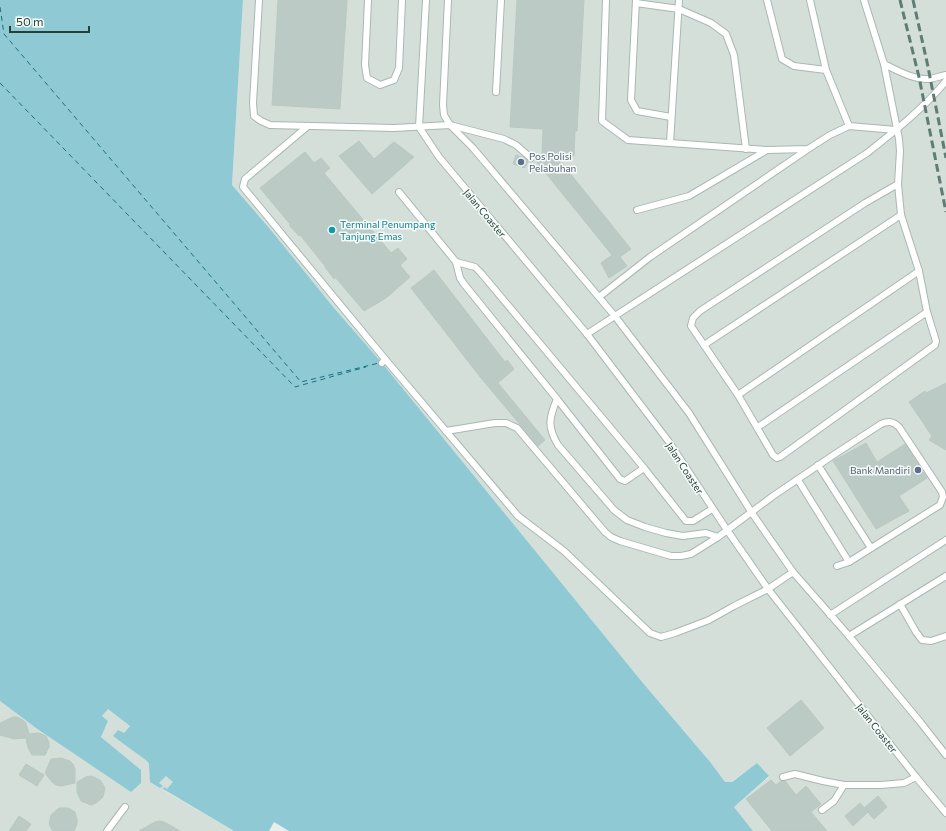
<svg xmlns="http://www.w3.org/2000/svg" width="946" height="831" font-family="Commissioner,sans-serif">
  <rect width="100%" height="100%" fill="#e6efeb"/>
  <g fill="#d4dfda">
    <path d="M243,0H946V831H753L734,807L769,777L757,763L731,782H725L711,763L643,683L382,363L334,308L270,229L232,185Z"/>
    <path d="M0,701L36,728L141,770L101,737L108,721L102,716L108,709L130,726L124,733L114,736L147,761L159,783L166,776L174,782L167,789L163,790L234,831H0Z"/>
  </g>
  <path fill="#8ec9d4" d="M0,0H243L232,185L270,229L334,308L382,363L643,683L711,763L725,782H732L757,763L769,776L734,807L753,831H289L274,822L269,831H234L163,789L164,787L167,789L173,782L166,776L159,783L163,786L160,788L150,782L149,764L147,761L113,736L118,730L124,733L130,726L108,709L102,716L108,721L101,737L141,770V783L131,792L36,728L0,701Z"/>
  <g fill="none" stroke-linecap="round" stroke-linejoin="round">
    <g stroke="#1c6f80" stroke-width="1" stroke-dasharray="5 4" stroke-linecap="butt">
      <path d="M0,7L4,34L301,382L379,363"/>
      <path d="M0,83L295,387L366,367"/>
    </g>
  </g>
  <g fill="#bbcac4" stroke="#b8c9c2">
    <path d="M278,0H347L340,109L272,105Z"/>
    <path d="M517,0H584L577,131H575L574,156H556L631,249L620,257L627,266L609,278L601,263L612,255L536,161L542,156L543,129L510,127Z"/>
    <path d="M359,141L374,159L394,142L414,157L372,194L339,156Z"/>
    <path d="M305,152L314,163L321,158L330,168L324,173L391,253L398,248L407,259L400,265L410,277L386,298L364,311L335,277L334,279L325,267V266L300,235L299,236L289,225L290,224L260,188Z"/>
    <path d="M516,155L525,158L528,161L525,168L513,164Z"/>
    <path d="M434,270L505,362L507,360L514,369L498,383L545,440L538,446L481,378L411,288Z"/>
    <path d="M946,383V450L929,440L932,436L909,402L925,391L926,393Z"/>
    <path d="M866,443L877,462L905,444L927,478L899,496L909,511L876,529L833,461Z"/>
    <path d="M801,700L824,728L790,756L767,728Z"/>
    <path d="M13,717H17L23,720L26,723L29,734L39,733L46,736L49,743V747L45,755H32L28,748L26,738L14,739L0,735V723Z"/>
    <path d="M61,758L70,761L73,764L75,769V783L61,786L56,785L52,782L45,773L51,759Z"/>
    <path d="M26,764L44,775L37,786L19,775Z"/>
    <path d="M91,776L100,780L105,788L103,797L96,803L91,805L81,801L77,792V782L86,777Z"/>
    <path d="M771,780L776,785L781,781H785L796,795L806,786L821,804L811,812L827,831H772L746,799Z"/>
    <path d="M878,796L887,807L874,819L864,808Z"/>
    <path d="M860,803L868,812L853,826L845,816Z"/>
    <path d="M59,808H68L75,812L77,819V824L74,831H53L51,828L49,824L51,815Z"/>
    <path d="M19,816L31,824L26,831H9Z"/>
    <path d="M160,821L164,822L180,831H139L155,822Z"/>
  </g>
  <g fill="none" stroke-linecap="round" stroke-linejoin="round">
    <g stroke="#a8b8b2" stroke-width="8">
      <g id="lane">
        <path d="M259,0L253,103L254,116L261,121L270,125L394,128L450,125L504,139L516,145L531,158"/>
        <path d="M368,0L365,65L367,78L380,85L394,80L399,68L402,0"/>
        <path d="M448,0L443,105L444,115L450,125L473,148L614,315L689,413L752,513L793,572L849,636L921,723L946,755"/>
        <path d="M606,0L602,121L628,140L767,150L808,149L830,135L849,126L896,130"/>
        <path d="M636,0L631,100L637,111L671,117"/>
        <path d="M767,0L782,59L794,66L826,70"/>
        <path d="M810,0L826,70L849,126"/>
        <path d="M864,0L884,64L899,139L900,151L898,184L865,203L700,311L693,318L691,326L738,395L773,455L777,458L780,457L935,345L936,341L927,312L919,271L901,215L898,184"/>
        <path d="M636,3L679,9L711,23L726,34L734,55L746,149"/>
        <path d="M884,64C898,71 914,80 930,79C935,78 941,76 946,75"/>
        <path d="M496,92L501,0"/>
        <path d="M308,126L245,179L243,187L385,359L382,363"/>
        <path d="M419,127L439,157L587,334L669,442L727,530L768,589L916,777L946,813"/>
        <path d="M419,127L426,0"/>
        <path d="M670,143L679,0"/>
        <path d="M399,192L456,262"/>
        <path d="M637,210L689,196L767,150"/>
        <path d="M599,297L650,257L808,149"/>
        <path d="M587,334L867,153C895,131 923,109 946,81"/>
        <path d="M704,345L901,215"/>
        <path d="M385,359L518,516L564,551L650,633L661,637L675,633L709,620L734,606L768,589L793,572"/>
        <path d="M738,395L919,271"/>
        <path d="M557,399L620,479L625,481L644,468L481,273L475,267L456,262L460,278L464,284L557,399C549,418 547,427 558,445L614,510L627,520L645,527L666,533L683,536L706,533L718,537"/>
        <path d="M758,427L927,312"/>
        <path d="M446,431L495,423H506L517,428L605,532L611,537L620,541L671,556H681L691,554L718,537L773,496L835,454L881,424C888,421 893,421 899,427L942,492L943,497L940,505L849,562L837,566"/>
        <path d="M818,465L871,548"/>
        <path d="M644,468L686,521H693L712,509"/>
        <path d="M798,480L849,562"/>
        <path d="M900,604L916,632L922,640L931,641L946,636"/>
        <path d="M830,615L946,540"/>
        <path d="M849,636L946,576"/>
        <path d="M783,777L795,774L823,781L844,785H881L904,783L916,777"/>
        <path d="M822,810L834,801L844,785"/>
        <path d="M107,831L125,807"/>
      </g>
    </g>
    <use href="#lane" stroke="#fff" stroke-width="6"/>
    <g stroke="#5f7d75" stroke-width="3" stroke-dasharray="8 4" stroke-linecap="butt">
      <path d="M900,0L919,77L946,212"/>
      <path d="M913,0L927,62L946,158"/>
    </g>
  </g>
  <g fill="#5c6f8a" stroke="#f7fbf9" stroke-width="1.5">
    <circle cx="521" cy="162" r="4"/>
    <circle cx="918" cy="470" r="4"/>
  </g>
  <circle fill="#0f9aa8" stroke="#f7fbf9" stroke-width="1.5" cx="332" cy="230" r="4"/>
  <g text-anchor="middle" stroke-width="3" stroke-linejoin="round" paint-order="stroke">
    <g font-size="10" fill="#4e5e75" stroke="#f7fbf9" text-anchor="start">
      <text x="529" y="160">Pos Polisi<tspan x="529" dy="12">Pelabuhan</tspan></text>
      <text x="910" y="474" text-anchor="end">Bank Mandiri</text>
    </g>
    <g font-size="10" fill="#24423a" stroke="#f7fbf9">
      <text transform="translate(485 213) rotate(50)" y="4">Jalan Coaster</text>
      <text transform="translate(685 468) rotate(57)" y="4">Jalan Coaster</text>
      <text transform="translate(877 728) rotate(52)" y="4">Jalan Coaster</text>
    </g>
    <g font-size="10" fill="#0d838f" stroke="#f7fbf9" text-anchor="start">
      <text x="340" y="228">Terminal Penumpang<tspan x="340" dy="12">Tanjung Emas</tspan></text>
    </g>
  </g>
  <path d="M10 26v6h79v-6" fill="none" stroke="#24423a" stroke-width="2"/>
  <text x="16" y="26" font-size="12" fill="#24423a" stroke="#f7fbf9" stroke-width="3" paint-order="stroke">50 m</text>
</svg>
